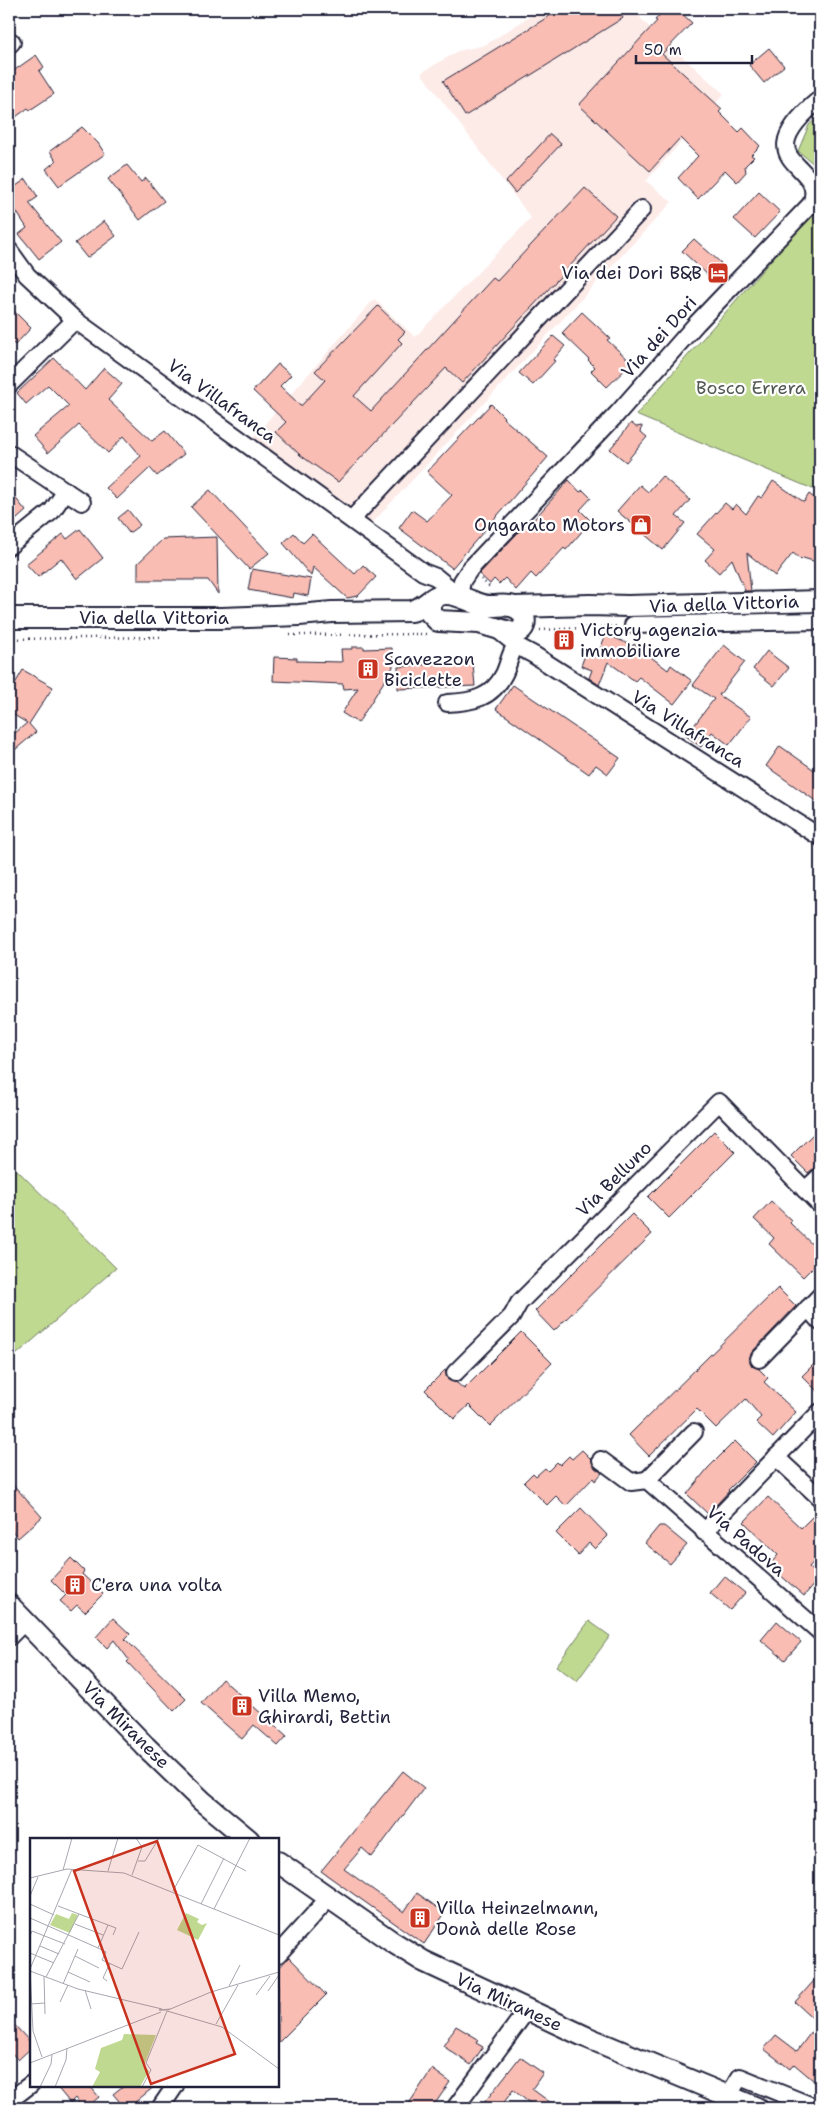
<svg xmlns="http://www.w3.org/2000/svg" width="829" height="2117" font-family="'Shantell Sans',sans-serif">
  <rect width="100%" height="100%" fill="#fff"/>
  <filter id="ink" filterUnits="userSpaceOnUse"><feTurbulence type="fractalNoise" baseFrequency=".02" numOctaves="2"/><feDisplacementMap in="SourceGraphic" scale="10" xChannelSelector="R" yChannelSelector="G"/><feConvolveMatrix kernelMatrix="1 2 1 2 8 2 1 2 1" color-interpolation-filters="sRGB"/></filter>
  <g filter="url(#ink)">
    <path fill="#fdebe8" d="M542,9H633L645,23L724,94L646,181L672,202L361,535L243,449L374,299L415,337L531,218L421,73L458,51L485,45Z"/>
    <g fill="#c0d990" stroke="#717e66">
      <path d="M820,115V169L798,151L809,125Z"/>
      <path d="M820,204V492L636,415Z"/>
      <path d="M9,1162L116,1268L9,1361V1161Z"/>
      <path d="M589,1621L610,1636L577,1681L556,1666Z"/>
    </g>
    <g fill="#f9bdb4" stroke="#22223b">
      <path d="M561,9H618L623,18L465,116L443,81Z"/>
      <path d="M665,9H677L692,23L662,54L722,109L719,112L739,132L743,128L760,146L751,155L754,157L745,166L746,172L737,182L725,170L698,199L678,178L698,156L680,138L650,171L579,105L657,21L655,20Z"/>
      <path d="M769,48L784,66L764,83L749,65Z"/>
      <path d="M36,55L44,67L39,71L54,94L30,110L28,108L9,122V74Z"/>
      <path d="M82,127L98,143L105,154L59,186L46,169L56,161L50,151Z"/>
      <path d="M550,134L561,144L515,193L506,182Z"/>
      <path d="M127,165L141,182L146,178L164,201L140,220L108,179Z"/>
      <path d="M26,179L38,197L29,203L61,242L39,259L19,234L27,228L9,200V191Z"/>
      <path d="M585,188L616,216L462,383L446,368L338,482L300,455L276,432L286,422L253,391L278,364L291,375L280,386L301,406L325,380L315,371L378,306L405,332L398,339L402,343L354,396L371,411L493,278L497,281Z"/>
      <path d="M759,192L780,212L755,238L734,219Z"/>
      <path d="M104,221L116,236L87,258L75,243Z"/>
      <path d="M694,239L721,263L709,276L682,251Z"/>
      <path d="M9,306L31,328L15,345L9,339Z"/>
      <path d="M582,312L610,338L607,340L632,363L607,387L591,371L595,367L588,360L589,359L562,333Z"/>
      <path d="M553,336L565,346L553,360L555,361L533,385L519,373Z"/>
      <path d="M54,358L85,390L104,368L122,384L108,400L152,441L165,431L184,454L157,476L150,468L117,499L106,488L141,456L124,436L108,453L79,425L48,453L33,436L69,406L48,385L26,404L17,393Z"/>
      <path d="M491,404L504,417L503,418L548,457L452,568L399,528L412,510L427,521L452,495L427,472Z"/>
      <path d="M631,423L636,427L642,426L641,432L647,437L626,462L610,449Z"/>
      <path d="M662,476L690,500L676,516L685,523L663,550L617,511L640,485L648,492Z"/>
      <path d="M569,480L580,492L583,490L591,498L580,510L591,521L566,550L564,548L536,578L531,573L516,590L505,578L499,584L494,579L490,584L479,574L527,523L529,525Z"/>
      <path d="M773,481L804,502L809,494L820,502V563L803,558L801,560L793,553L775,576L747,553L751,591H745L732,559L719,573L705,560L715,549L697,534L725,503L732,509L736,504L746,514L758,496L762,498Z"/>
      <path d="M9,490L26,511L9,526Z"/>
      <path d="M210,490L269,553L249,569L191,507Z"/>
      <path d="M128,510L140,525L129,533L118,518Z"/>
      <path d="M80,529L103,558L77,579L61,558L38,577L26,564L63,534L67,539Z"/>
      <path d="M294,533L303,543L312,534L355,574L363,565L376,577L358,596L347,598L313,567L311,576L283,543Z"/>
      <path d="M217,537L218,594L208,580H138V563L163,539Z"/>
      <path d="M252,569L311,579L308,596L294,593L293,598L248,590Z"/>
      <path d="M571,634V646H556V635Z"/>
      <path d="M606,634L633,646L634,644L668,670L671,665L692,681L674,704L639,677L635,681L608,662L599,685L589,678L592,670L581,666L586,652L597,657Z"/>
      <path d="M724,645L745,662L719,695L751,717L729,745L712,732L701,747L686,736L714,699L693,685Z"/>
      <path d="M352,647H364V649L392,648L393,667L358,723L342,713L358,688L344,689L343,684L273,681L274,657L297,658V661L342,662L341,649H352Z"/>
      <path d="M767,651L789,668L774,686L753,669Z"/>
      <path d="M458,662V665L473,664L475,686L398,689V667Z"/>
      <path d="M23,670L53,687L29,724L36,732L9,755V738L27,723L9,712V694Z"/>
      <path d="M513,685L620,758L608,774L596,765L589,774L496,709Z"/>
      <path d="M780,746L820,774V804L766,766Z"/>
      <path d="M820,1127V1166L814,1168L808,1173L791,1156Z"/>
      <path d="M714,1131L735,1152L669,1218L648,1197Z"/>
      <path d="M771,1201L791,1220L790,1223L820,1252V1260L803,1277L769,1244L774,1238L754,1219Z"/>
      <path d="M632,1214L652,1234L554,1331L535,1311Z"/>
      <path d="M778,1288L796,1306L752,1352L749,1359L752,1366L759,1369L768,1378L764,1382L796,1412L773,1438L756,1422L761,1417L746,1399L716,1428L697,1409L649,1456L629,1435Z"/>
      <path d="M521,1332L552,1363L490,1426L469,1405L454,1419L425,1390L445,1370L448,1380L457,1383L464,1389Z"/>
      <path d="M820,1358V1394L802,1376Z"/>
      <path d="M735,1441L756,1462L728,1490L729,1491L708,1514L687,1494L708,1468Z"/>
      <path d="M582,1450L591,1459L595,1468L602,1473L595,1481L593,1478L566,1506L556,1496L547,1505L524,1482L533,1473L536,1476L545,1468L548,1471L557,1462L560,1465L569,1456L572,1459Z"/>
      <path d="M9,1480L42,1517L18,1538L9,1527Z"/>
      <path d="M768,1497L801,1528L812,1517L820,1524V1555L809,1567L820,1577L804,1596L779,1574L781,1572L771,1563L778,1555L744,1522Z"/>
      <path d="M581,1508L608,1536L595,1549L589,1543L578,1555L556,1533Z"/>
      <path d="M659,1526H664L687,1545L670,1564L645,1543Z"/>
      <path d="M71,1558L84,1571L82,1574L103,1594L85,1612L77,1605L71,1611L60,1601L66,1595L51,1580Z"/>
      <path d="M724,1576L745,1593L730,1610L710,1593Z"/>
      <path d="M113,1618L130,1634L125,1639L186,1699L174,1711L127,1662L129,1660L114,1640L107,1648L96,1637Z"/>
      <path d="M777,1621L801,1642L785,1660L761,1640Z"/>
      <path d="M222,1679L287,1736L278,1746L254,1725L242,1739L201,1703Z"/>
      <path d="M403,1771L424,1788L372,1857L362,1848L344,1869L404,1912L417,1893L445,1913L424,1944L321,1871Z"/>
      <path d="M289,1957L326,1995L278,2043V1969Z"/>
      <path d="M820,1974V2086L794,2064L790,2069L764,2049L776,2035L797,2051L818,2023L795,2002Z"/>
      <path d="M9,2019L31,2043V2048L18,2060L9,2050Z"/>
      <path d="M456,2026L478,2039L476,2043L483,2047L471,2065L443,2046Z"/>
      <path d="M520,2057L543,2073L532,2089L558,2108H529L531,2104L513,2090L500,2108H480Z"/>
      <path d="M432,2069L450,2082L432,2108H406Z"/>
      <path d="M56,2086H90L99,2097L86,2108H83L75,2098L70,2103Z"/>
      <path d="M123,2086H155L128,2108H125L113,2094Z"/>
    </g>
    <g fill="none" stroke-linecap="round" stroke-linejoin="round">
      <g stroke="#22223b" stroke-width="20">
        <g id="minor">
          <path d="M9,45L12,42"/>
          <path d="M9,250L27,275L75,320L423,572L436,577L459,596"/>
          <path d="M9,385L75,320"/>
          <path d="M9,453L82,502"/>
          <path d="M352,519L642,209"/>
          <path d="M9,546L52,511L66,491"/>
          <path d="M459,596L462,581L470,569L617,414L697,323L811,204C829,161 740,166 820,99"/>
          <path d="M633,625L820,621"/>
          <path d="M498,630L519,647L534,655L820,837"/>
          <path d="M447,703C473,702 492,698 504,674C509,664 509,655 516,645"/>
          <path d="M805,1190L820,1176"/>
          <path d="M808,1308L820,1322"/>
          <path d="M759,1359L820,1296"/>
          <path d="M455,1373L512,1316L519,1303L719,1102L820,1205"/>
          <path d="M694,1432L647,1480L820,1632"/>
          <path d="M776,1457L820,1498"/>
          <path d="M601,1460L631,1482L647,1480"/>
          <path d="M704,1532L820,1412"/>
          <path d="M9,1637L25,1621"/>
          <path d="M278,1954L328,1899"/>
          <path d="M728,2096L740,2077L817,2108"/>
          <path d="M9,2101L31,2084"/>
          <path d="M160,2108L175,2086"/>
          <path d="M455,2108L527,2010"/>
        </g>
      </g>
      <g stroke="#22223b" stroke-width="24">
        <g id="major">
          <path d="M515,607L590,605L628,606L820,601"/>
          <path d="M9,618H222L299,615L332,612L412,611C426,607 433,594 446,594C459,594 470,602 483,605C493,608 504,603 514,607C528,612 529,632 513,633L479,623L438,621L430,613V602"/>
          <path d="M9,1605L145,1746L202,1801L249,1840"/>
          <path d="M278,1862L391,1941L423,1961L586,2037L757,2108"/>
        </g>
      </g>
      <g stroke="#22223b" stroke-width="2.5" stroke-dasharray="1 4" stroke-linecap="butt">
        <path d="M481,579L492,589"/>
        <path d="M540,630L619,626"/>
        <path d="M290,635L427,634"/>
        <path d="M9,639L160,637"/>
      </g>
      <use href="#minor" stroke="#fff" stroke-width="16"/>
      <use href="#major" stroke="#fff" stroke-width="20"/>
    </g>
  </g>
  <defs>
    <g id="hotel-square" transform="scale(1.125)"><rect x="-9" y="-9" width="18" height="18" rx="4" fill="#c8321e" stroke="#fff"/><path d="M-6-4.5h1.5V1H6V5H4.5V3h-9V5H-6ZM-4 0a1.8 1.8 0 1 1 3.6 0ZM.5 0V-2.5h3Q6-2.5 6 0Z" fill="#fff"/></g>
    <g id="shop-square" transform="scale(1.125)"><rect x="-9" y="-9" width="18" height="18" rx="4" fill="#c8321e" stroke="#fff"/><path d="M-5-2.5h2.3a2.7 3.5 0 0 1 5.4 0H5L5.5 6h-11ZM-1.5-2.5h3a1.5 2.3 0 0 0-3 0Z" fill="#fff"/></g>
    <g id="building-square" transform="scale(1.125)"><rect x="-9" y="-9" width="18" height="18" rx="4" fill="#c8321e" stroke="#fff"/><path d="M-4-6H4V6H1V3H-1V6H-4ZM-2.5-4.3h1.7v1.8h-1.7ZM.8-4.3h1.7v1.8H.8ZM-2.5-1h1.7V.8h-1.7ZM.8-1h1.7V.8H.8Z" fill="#fff"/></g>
  </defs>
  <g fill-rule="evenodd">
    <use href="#hotel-square" x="718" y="273"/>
    <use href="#shop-square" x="641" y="525"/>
    <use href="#building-square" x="564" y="640"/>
    <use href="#building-square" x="368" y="669"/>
    <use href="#building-square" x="75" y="1585"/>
    <use href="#building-square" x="242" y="1706"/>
    <use href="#building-square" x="420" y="1918"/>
  </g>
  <g text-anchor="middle" stroke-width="4.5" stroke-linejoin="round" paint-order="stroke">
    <g font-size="18" fill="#22223b" stroke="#fff" text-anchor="start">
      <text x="702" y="279" text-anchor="end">Via dei Dori B&amp;B</text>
      <text x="625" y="531" text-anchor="end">Ongarato Motors</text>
      <text x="580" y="636">Victory agenzia<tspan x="580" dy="21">immobiliare</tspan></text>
      <text x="384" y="665">Scavezzon<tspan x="384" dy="21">Biciclette</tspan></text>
      <text x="91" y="1591">C'era una volta</text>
      <text x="258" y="1702">Villa Memo,<tspan x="258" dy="21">Ghirardi, Bettin</tspan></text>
      <text x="436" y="1914">Villa Heinzelmann,<tspan x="436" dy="21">Donà delle Rose</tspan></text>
    </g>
    <g font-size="18" fill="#22223b" stroke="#fff">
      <text transform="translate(659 337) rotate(-48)" y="6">Via dei Dori</text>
      <text transform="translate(222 401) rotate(36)" y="6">Via Villafranca</text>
      <text transform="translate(724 604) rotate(-2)" y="6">Via della Vittoria</text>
      <text x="154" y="624">Via della Vittoria</text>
      <text transform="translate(688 729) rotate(32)" y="6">Via Villafranca</text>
      <text transform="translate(614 1179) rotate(-45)" y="6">Via Belluno</text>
      <text transform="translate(746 1541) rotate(41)" y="6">Via Padova</text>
      <text transform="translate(126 1725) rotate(45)" y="6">Via Miranese</text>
      <text transform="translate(509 2002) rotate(25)" y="6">Via Miranese</text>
    </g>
    <g font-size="18" fill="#515954" stroke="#fff">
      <text x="751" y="394">Bosco Errera</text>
    </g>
  </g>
  <g transform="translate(30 1838)">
    <rect width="249" height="249" fill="#fff"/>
    <path d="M42,75L48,77L40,95L20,87L26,76L39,81ZM156,75L169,81L167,84L172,87L177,85L168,102L147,92ZM94,196L126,197L114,228L119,233L110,249H62L70,234L65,231L71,210L92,202Z" fill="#c0d990"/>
    <path fill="none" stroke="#a7a7b1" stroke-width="1" d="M108,23H115L129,0M33,32L42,0M78,33L88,0M102,37L112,9L106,0M0,40L37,31L94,35L249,97M143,53L168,7L216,33M0,58L8,39M0,66L24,77M171,66L194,20M28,68L86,90L83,97M184,71L220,0M0,80L68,110L78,87M45,86L73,97M0,98L2,93L35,106M10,108L29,116M68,110L76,114L72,122L92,131L109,94M0,115L24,125M45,118L69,130M0,133L48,151L132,171M38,134L60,144M14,138L15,176M16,139L49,76M77,143L73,140L80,125M33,146L48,111M199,148L210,127M55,152L61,171M238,153L249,137M226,157L240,138M30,164L38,147M0,166L15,165M140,171L129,172H138L181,154L249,134M186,186L208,147M12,219L3,193L0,131L42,31M0,225L131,174M10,249L21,226L22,217M25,249L36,222L37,210M112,249L121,232L116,225L137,173L192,189L249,231"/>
    <path fill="#c8321e" fill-opacity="0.15" stroke="#c8321e" stroke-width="2.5" d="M127,3L205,216L121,246L44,33Z"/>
    <rect width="249" height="249" fill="none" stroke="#22223b" stroke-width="2.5"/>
  </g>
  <rect width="829" height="2117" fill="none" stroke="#fff" stroke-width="30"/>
  <rect x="15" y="15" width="799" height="2087" fill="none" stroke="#22223b" stroke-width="2" filter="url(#ink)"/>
  <path d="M636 55v8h116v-8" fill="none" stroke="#22223b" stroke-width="2.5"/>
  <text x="644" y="55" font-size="15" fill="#22223b" stroke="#ffffff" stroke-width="4" paint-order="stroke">50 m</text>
</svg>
